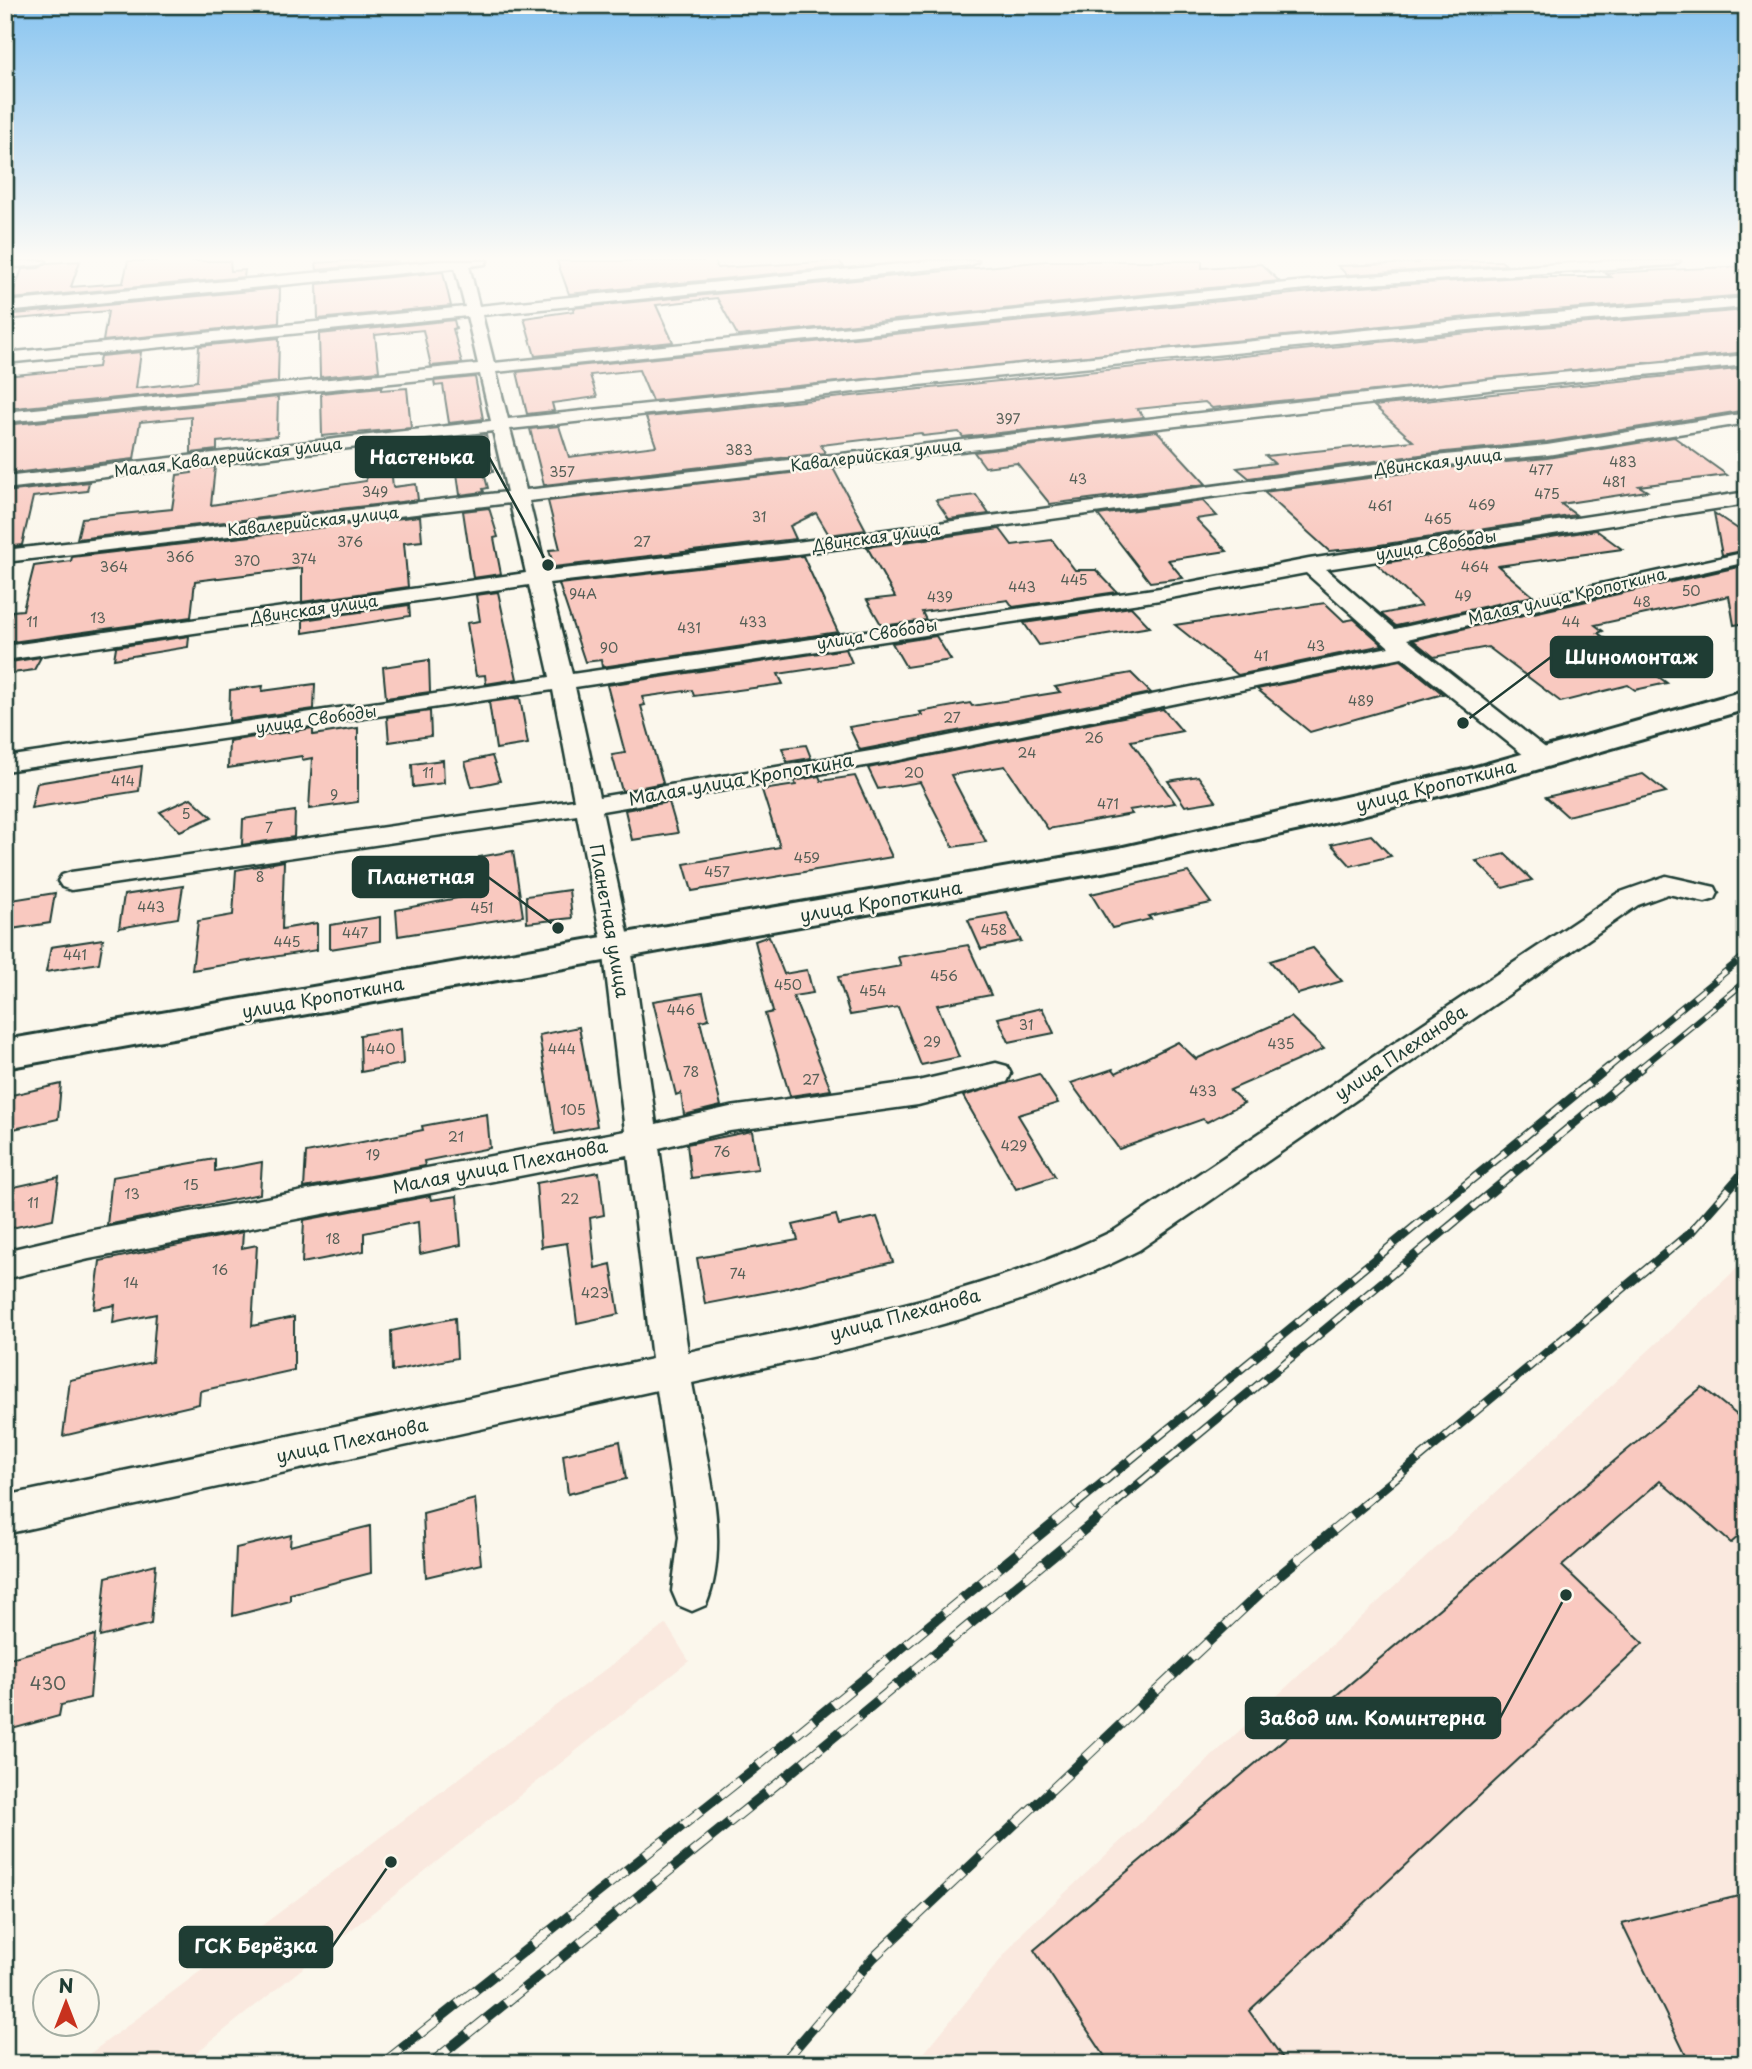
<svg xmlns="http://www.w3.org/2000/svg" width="1752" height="2069" font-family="'Playpen Sans',sans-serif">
  <rect width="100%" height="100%" fill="#fbf7ec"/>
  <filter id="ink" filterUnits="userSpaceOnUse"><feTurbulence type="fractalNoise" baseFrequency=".0143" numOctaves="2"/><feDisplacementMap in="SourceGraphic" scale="14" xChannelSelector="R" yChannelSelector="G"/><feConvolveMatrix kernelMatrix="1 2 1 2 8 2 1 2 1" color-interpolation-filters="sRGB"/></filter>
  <g filter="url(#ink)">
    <g fill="#fae9df">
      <path d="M1747,1259V2064H915L1024,1931Z"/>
      <path d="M666,1624L689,1661L182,2064H76Z"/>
    </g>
    <g fill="#f9c9c0" stroke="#1f3d34" stroke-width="2">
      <path d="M80,261L71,287L123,283L128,261H230L231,271L245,270L244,277L11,299L22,269L39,268L47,263Z"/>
      <path d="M345,261H397L398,262L317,270L316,263Z"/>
      <path d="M557,261H716L717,268L839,261L844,267L569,294Z"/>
      <path d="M1046,261H1202V268L1261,264L1279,281L738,336L717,298L656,305L673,342L535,356L524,318L574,311L573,308Z"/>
      <path d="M1416,261H1501L1506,265L1347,275L1338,266L1418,263Z"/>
      <path d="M1747,266V295L1478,316L652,401L639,370L590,375L597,397L552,403L554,411L527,414L517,372L1360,287L1521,277H1611L1605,273Z"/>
      <path d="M443,272L451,306L318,319L317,284Z"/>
      <path d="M280,288L279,323L103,341L108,311L5,320V315Z"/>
      <path d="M1747,310V352L1212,408L1205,402L1137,409L1144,417L963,437L959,432L923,436L921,433L821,445L825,453L544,485L530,429L559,426L569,457L656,446L646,417L1478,332Z"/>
      <path d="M454,320L456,328L453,329L462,363L431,366L423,330L375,335L379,371L320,377L319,334Z"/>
      <path d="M279,338L278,382L5,409V376L98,367L100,356L141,352L136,388L189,382L197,381L199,346Z"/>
      <path d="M1747,368V410L1547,442L1435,453L1249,478L1237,468L1274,463L1266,456L1413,441L1374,406Z"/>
      <path d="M475,377L483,419L449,423L443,385L435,386L434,381Z"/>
      <path d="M381,387V390L407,388L411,428L322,436L321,393Z"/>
      <path d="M278,397L277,436L217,442V450L191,453V417L140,422L134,459L5,474V425Z"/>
      <path d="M1157,431L1206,484L1050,504L1017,463L985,467L974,452Z"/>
      <path d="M486,435L493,472L484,473L488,488L483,489L484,492L460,495L452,439Z"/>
      <path d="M1674,437L1727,475L1639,486L1647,491L1561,504L1576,515L1360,548L1329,551L1264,492L1435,469L1547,458Z"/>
      <path d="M389,446L393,487L416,484L418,500L77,539L82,518L172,509L177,475L192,473L191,469L215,467L211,505L366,481L363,449Z"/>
      <path d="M833,468L866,530L829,535L816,513L790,526L796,539L554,567L549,550L560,549L548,501Z"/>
      <path d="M89,482L87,491L33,497L22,545L5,547V492Z"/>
      <path d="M976,495L989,514L949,519L936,500Z"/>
      <path d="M1203,501L1217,516L1196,519L1227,551L1168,560L1183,578L1150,582L1098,515Z"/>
      <path d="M489,508L498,537L494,538L501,574L473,578L463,511Z"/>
      <path d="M1714,513L1747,535V550L1722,555Z"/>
      <path d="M420,516L422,541L404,543L408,587L302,602V568L195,581L191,617L5,643L12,611L23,610L34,566L71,561L72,557Z"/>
      <path d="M1000,529L1012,545L1052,540L1075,570H1096L1117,592L1013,607L1008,600L922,612L926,620L882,626L867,600L895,597L867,547Z"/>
      <path d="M1596,530L1622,549L1498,566L1533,596L1396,626L1381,614L1421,606L1377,564Z"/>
      <path d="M803,556L838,632L602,667L601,660L585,662L559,584Z"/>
      <path d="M1747,565V623L1734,625L1729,596L1595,625L1603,631L1598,633L1667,683L1635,690L1628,685L1561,702L1488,647L1434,657L1413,640Z"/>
      <path d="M498,592L517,679L486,684L485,675L476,676L467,623L480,621L476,595Z"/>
      <path d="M1325,603L1344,621L1354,619L1383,645L1238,675L1175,625Z"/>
      <path d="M409,605L410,616L303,633V620Z"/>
      <path d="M1131,607L1150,627L1039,645L1024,623Z"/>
      <path d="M189,636L188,647L114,659L116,647Z"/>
      <path d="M936,636L951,660L906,667L892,643Z"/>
      <path d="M846,649L852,663L778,674L783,684L694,696L692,690L642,697L645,705L641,706L663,783L622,791L612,755L625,753L607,685Z"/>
      <path d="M41,657L34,670L5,674V663Z"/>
      <path d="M429,660L430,692L386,698L383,667Z"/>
      <path d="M1401,660L1443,694L1310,732L1257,689Z"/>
      <path d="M1131,673L1151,693L860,750L849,727L922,715L920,712L970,703L972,706L1060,692L1055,687Z"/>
      <path d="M315,684L314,709L229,721L230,690L263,686L262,691Z"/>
      <path d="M520,698L528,744L496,749L489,702Z"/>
      <path d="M1163,709L1182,731L1131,741L1175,803L1129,810L1132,814L1048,829L1005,766L951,775L986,842L953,847L920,782L878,789L868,768Z"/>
      <path d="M430,711L431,736L389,742L387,717Z"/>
      <path d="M313,728V735L358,728V802L309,809L312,758L302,760V756L228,768L229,741Z"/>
      <path d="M806,745L811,758L787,762L782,748Z"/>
      <path d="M492,756L500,781L472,787L465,762Z"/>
      <path d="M443,760L444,783L413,787L412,764Z"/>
      <path d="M142,766L139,791L31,808L37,783Z"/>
      <path d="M1643,774L1666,792L1567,816L1546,797Z"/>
      <path d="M819,776L821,781L855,776L892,857L692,891L684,864L780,847L762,790L796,785L794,781Z"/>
      <path d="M1198,776L1216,801L1185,806L1168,781Z"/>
      <path d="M191,798L212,817L180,831L160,812Z"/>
      <path d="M669,802L678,833L632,840L625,810Z"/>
      <path d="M295,811L294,837L242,845L243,819Z"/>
      <path d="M1371,835L1391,856L1351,866L1331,844Z"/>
      <path d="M513,851L523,916L398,936L396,910L483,893L479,857Z"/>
      <path d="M1505,854L1532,880L1503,888L1476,861Z"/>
      <path d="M284,861L282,929L317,923V950L192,970L198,921L233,915L236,870Z"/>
      <path d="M1188,872L1211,903L1148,916L1151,919L1112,928L1091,894Z"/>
      <path d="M183,886L178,918L119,928L124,895Z"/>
      <path d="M569,890L572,918L527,923L526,896Z"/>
      <path d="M55,893L50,923L5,930V901Z"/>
      <path d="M1007,913L1021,941L981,949L968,920Z"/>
      <path d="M380,917V941L330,949V925Z"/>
      <path d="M769,936L784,974L807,970L813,993L793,996L831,1090L790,1096L765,1014L773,1012L755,941Z"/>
      <path d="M103,939L99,963L46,972L51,947Z"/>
      <path d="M968,945L991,995L937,1005L959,1057L921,1065L898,1007L850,1015L838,977L901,966L898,957Z"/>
      <path d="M1313,948L1342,981L1298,994L1270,961Z"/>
      <path d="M703,993L709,1019L700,1021L721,1106L684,1115L681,1093L676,1095L653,1001Z"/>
      <path d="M1042,1008L1054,1033L1009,1042L998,1018Z"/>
      <path d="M1291,1017L1324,1049L1230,1090L1244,1103L1207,1122L1203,1119L1119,1149L1071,1083L1113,1069L1116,1073L1178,1042L1196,1059Z"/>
      <path d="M579,1027L597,1126L555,1134L539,1035Z"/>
      <path d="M401,1028L403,1064L361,1072L360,1035Z"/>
      <path d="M1039,1074L1058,1103L1018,1115L1055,1176L1016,1189L963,1096Z"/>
      <path d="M61,1084L58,1119L5,1131L7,1096Z"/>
      <path d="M487,1114L490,1148L424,1161L425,1166L304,1188L306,1153L423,1130L422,1126Z"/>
      <path d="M752,1131L758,1169L691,1178L687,1144Z"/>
      <path d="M215,1159V1171L262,1162L260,1194L107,1225L112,1177Z"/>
      <path d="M599,1172L604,1215L590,1218L595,1268L611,1264L619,1314L577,1323L567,1243L541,1247L536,1183Z"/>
      <path d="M59,1177L53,1219L7,1229L14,1187Z"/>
      <path d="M430,1196L431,1200L457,1196L461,1245L420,1254L418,1222L364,1233V1251L302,1263L304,1220Z"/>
      <path d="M836,1215L839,1225L877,1217L893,1262L779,1290L705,1304L697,1258L798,1240L793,1225Z"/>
      <path d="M243,1232L242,1248L257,1245L252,1326L294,1317V1370L200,1391L199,1404L63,1436L70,1380L152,1362L156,1314L113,1323L115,1305L94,1309L100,1261Z"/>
      <path d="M455,1318L457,1358L392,1371L391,1331Z"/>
      <path d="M1702,1387L1747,1423V1529L1731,1543L1660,1481L1562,1566L1643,1643L1249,2011L1287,2064H1110L1034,1950Z"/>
      <path d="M620,1441L626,1479L568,1494L563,1455Z"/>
      <path d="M475,1499L481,1564L426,1577L423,1513Z"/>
      <path d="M370,1526L371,1573L290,1594V1601L233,1616L236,1548L291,1535L290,1546Z"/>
      <path d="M156,1564L151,1624L100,1637L106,1577Z"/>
      <path d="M95,1635L90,1698L61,1705L59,1716L5,1731L7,1659Z"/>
      <path d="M1747,1894V2064H1690L1622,1924Z"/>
    </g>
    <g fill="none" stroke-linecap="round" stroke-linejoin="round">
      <g stroke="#1f3d34" stroke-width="5">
        <g id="minor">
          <path d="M5,261H46L39,265L5,268Z"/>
          <path d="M439,261H487L485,264L469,266L479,306L931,261H978L971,265L482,315L494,363L1336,278L1609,261H1680L1673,265L1336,286L496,372L508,419L1031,363L1478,319L1747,298V307L1478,329L1031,373L510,429L526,490L1497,379L1747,355V365L1497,389L529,501L546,571L797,542L1435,456L1547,445L1747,413V423L1547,455L1435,466L797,554L549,583L572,674L1160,588L1309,559L1747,492V504L1326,569L1395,629L1747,552V562L1407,639L1553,754L1556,759L1553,764H1535L1402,657L894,761L602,811L631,947L656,1124L730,1107L918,1081L996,1063L1007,1066L1011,1074L1007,1082L918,1105L730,1131L659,1148L688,1352C831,1321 982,1296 1115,1230L1618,893L1666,876L1715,887L1718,893L1715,899L1705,902L1668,894L1638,905L1139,1250C1002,1320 842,1350 692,1383C704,1450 733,1541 706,1605L692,1611L678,1605L672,1591L679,1537L657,1390L5,1534V1496L652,1359L628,1155L89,1259L5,1279V1251L89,1231L625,1131L603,947L577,815L71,890L62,887L58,881L62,875L71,872L574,800L553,690L5,771V757L550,677L529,585L5,660V646L526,573L510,503L5,562V550L507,492L493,431L5,489V477L491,421L480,374L5,422V412L478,364L467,316L5,363V353L465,307L455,268L5,312V302ZM1306,573L1389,647L894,747L599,797L575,687L1160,600Z"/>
        </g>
      </g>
      <g stroke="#1f3d34" stroke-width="6">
        <path id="secondary" d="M1747,690V709L1491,783L1300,830L1119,869L5,1068V1040L1119,848L1469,769Z"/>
      </g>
      <use href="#minor" fill="#fbf7ec" fill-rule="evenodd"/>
      <use href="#secondary" fill="#fbf7ec" fill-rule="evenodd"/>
      <g stroke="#1f3d34" stroke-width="7">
        <g id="rail-far2">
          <path d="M1607,1069L1747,954"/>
          <path d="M1639,1069L1747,980"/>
        </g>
      </g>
      <g stroke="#1f3d34" stroke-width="9">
        <g id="rail-far1">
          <path d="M1074,1506L1609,1067"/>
          <path d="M1112,1506L1642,1067"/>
          <path d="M1362,1506L1691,1232L1747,1168"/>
        </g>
      </g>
      <g stroke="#1f3d34" stroke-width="10">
        <g id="rail">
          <path d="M382,2064L759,1765L1076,1505"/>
          <path d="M430,2064L777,1784L1114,1505"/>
          <path d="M782,2064L873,1958L1276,1578L1364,1505"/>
        </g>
      </g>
      <use href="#rail-far2" stroke="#fbf7ec" stroke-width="4.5" stroke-dasharray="14" stroke-linecap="butt"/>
      <use href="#rail-far1" stroke="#fbf7ec" stroke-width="6" stroke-dasharray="18" stroke-linecap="butt"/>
      <use href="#rail" stroke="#fbf7ec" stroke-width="8" stroke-dasharray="24" stroke-linecap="butt"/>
    </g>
  </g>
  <linearGradient id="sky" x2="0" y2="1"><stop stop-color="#88c4f0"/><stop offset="0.47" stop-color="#fdfbf6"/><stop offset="1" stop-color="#fdfbf6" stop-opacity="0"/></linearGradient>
  <rect width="1752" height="550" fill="url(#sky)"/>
  <g text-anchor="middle" stroke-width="5" stroke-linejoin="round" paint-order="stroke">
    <g font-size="14" fill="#566057">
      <text x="1008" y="424">397</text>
      <text x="739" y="455">383</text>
      <text x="1623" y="467">483</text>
      <text x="1541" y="475">477</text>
      <text x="562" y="477">357</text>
      <text x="1078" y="484">43</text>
      <text x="1614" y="487">481</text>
      <text x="375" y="497">349</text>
      <text x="1547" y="499">475</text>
      <text x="1482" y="510">469</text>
      <text x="1380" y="511">461</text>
      <text x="759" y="522">31</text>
      <text x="1438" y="524">465</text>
      <text x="350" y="547">376</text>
      <text x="642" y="547">27</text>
      <text x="180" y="562">366</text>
      <text x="304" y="564">374</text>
      <text x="247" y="566">370</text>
      <text x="114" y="572">364</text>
      <text x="1475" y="572">464</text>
      <text x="1074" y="585">445</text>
      <text x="1022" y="592">443</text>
      <text x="1691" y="596">50</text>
      <text x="583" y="599">94А</text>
      <text x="1463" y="601">49</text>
      <text x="940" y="602">439</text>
      <text x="1642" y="607">48</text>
      <text x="98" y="623">13</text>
      <text x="32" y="627">11</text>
      <text x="753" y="627">433</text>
      <text x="1571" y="627">44</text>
      <text x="689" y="633">431</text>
      <text x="1316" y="651">43</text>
      <text x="609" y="653">90</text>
      <text x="1261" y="661">41</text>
      <text x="1361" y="706">489</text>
      <text x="952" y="723">27</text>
      <text x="1094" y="743">26</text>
      <text x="1027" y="758">24</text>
      <text x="428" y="778">11</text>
      <text x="914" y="778">20</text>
      <text x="123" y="786">414</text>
      <text x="334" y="800">9</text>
      <text x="1108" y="809">471</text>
      <text x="186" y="819">5</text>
      <text x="269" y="833">7</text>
      <text x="807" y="863">459</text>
      <text x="717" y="877">457</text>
      <text x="260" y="882">8</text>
      <text x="151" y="912">443</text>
      <text x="482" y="913">451</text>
      <text x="994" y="935">458</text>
      <text x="355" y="938">447</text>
      <text x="287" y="947">445</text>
      <text x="75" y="960">441</text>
      <text x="944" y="981">456</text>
      <text x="788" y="990">450</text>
      <text x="873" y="996">454</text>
      <text x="681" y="1015">446</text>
      <text x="1026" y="1030">31</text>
      <text x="932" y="1047">29</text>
      <text x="1281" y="1049">435</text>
      <text x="381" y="1054">440</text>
      <text x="562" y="1054">444</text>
      <text x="691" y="1077">78</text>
      <text x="811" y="1085">27</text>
      <text x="1203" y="1096">433</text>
      <text x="573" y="1115">105</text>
      <text x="456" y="1142">21</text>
      <text x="1014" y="1151">429</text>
      <text x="722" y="1157">76</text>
      <text x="373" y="1160">19</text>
      <text x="191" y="1190">15</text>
      <text x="132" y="1199">13</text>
      <text x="570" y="1204">22</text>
      <text x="33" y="1208">11</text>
      <text x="333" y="1244">18</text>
      <text x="220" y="1275">16</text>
      <text x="738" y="1279">74</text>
      <text x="131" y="1288">14</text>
      <text x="595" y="1298">423</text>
    </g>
    <g font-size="16" fill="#1f3d34" stroke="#fbf7ec">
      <text transform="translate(876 455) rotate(-7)" y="6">Кавалерийская улица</text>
      <text transform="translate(228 457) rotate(-7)" y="6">Малая Кавалерийская улица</text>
      <text transform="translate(1438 462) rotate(-7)" y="6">Двинская улица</text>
      <text transform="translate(313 521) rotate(-6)" y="6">Кавалерийская улица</text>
      <text transform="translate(876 537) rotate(-8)" y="6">Двинская улица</text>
      <text transform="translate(1436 545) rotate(-9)" y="6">улица Свободы</text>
      <text transform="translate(1567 596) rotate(-13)" y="6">Малая улица Кропоткина</text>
      <text transform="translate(314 609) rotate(-8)" y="6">Двинская улица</text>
      <text transform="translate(877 634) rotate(-9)" y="6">улица Свободы</text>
      <text transform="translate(316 719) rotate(-8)" y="6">улица Свободы</text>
    </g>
    <g font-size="18" fill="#1f3d34" stroke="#fbf7ec">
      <text transform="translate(741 780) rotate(-10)" y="6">Малая улица Кропоткина</text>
      <text transform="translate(1436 786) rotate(-14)" y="6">улица Кропоткина</text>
      <text transform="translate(881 902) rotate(-10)" y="6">улица Кропоткина</text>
      <text transform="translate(609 921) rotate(80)" y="6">Планетная улица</text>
      <text transform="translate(323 998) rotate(-10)" y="6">улица Кропоткина</text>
      <text transform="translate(1401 1053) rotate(-34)" y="6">улица Плеханова</text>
      <text transform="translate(500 1167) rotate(-11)" y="6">Малая улица Плеханова</text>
      <text transform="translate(905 1315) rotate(-15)" y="6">улица Плеханова</text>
      <text transform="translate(352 1441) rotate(-12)" y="6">улица Плеханова</text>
    </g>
    <g font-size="18" fill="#566057">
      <text x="48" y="1690">430</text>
    </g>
  </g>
  <path fill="none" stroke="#1f3d34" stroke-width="2.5" d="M548 565L489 457M1463 723L1551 657M558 928L488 877M1566 1595L1500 1718M391 1862L332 1947"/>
  <g fill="#1f3d34" stroke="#fbf7ec" stroke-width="2.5">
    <circle cx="548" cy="565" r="7"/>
    <circle cx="1463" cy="723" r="7"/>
    <circle cx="558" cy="928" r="7"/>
    <circle cx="1566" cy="1595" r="7"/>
    <circle cx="391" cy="1862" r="7"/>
  </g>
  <g fill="#1f3d34" stroke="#1f3d34" stroke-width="2.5">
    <rect x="356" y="437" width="133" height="40" rx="7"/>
    <rect x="1551" y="637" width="161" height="40" rx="7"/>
    <rect x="353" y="857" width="135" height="40" rx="7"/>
    <rect x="1246" y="1698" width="254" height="40" rx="7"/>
    <rect x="180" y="1927" width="152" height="40" rx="7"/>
  </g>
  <g font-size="19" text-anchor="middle" font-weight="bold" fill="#fff">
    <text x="422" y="464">Настенька</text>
    <text x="1631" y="664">Шиномонтаж</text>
    <text x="421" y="884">Планетная</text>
    <text x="1373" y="1725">Завод им. Коминтерна</text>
    <text x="256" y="1953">ГСК Берёзка</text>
  </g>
  <rect width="1752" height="2069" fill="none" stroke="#fbf7ec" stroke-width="28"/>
  <rect x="14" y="14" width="1724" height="2041" fill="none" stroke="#1f3d34" stroke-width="2.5" filter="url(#ink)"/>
  <g transform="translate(66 2003)"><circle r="33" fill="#fbf7ec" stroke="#a3ada2" stroke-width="2"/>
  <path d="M0-5L12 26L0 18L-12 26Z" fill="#c8321e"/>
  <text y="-10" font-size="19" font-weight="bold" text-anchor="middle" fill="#1f3d34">N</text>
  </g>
</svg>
